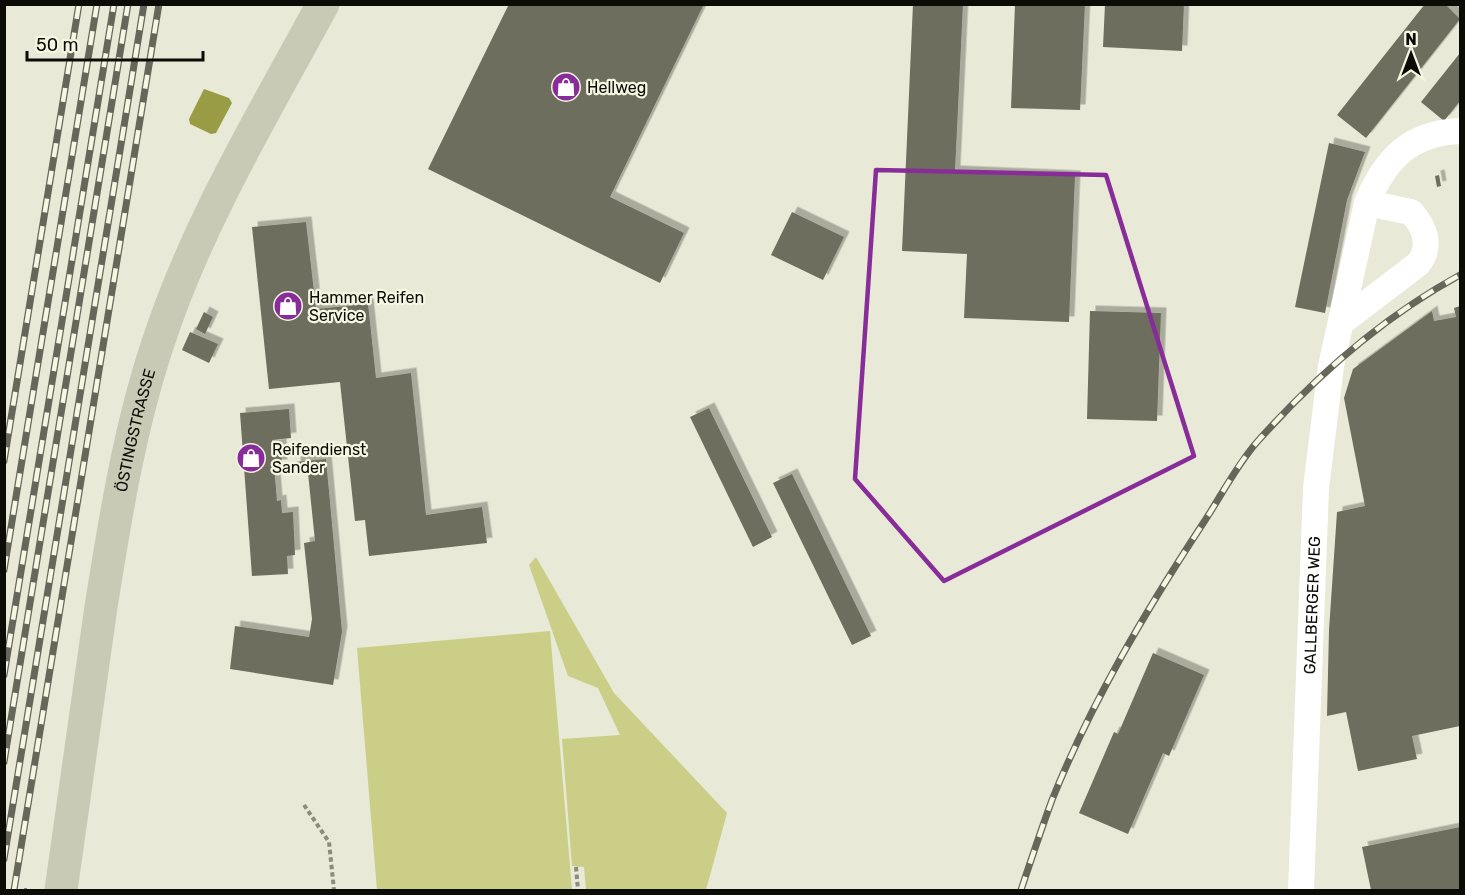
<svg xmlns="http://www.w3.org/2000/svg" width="1465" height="895" font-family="Rubik,sans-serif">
  <defs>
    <filter id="shadow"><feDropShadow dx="5.5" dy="-5.5" stdDeviation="0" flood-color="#0004"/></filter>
  </defs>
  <rect width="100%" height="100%" fill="#e8e9d6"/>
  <g fill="#cace86">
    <path d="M536,557L614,693L727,813L706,890H586L584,867L572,866L562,739L620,735L598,688L568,676L529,565Z"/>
    <path d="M550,631L572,890H377L357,648Z"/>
  </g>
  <path fill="#999c44" d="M204,89L229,98L232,103L216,133L211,134L190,124L189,119Z"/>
  <g fill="#6d6e5d" filter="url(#shadow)">
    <path d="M509,4H704L610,197L684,233L660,283L428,169Z"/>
    <path d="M913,4H963L955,171L1075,176L1069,322L964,318L967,254L902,251Z"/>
    <path d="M1015,4H1085L1080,110L1011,108Z"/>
    <path d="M1105,4H1184L1182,51L1103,47Z"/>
    <path d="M1425,4H1445L1460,19L1366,138L1337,115Z"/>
    <path d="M1460,53V101L1444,121L1421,102Z"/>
    <path d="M1329,143L1365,152L1347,200L1325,313L1295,307Z"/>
    <path d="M1439,175L1441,186L1437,187L1435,176Z"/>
    <path d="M792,212L844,237L823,280L771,255Z"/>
    <path d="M306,222L316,309L368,304L376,378L411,373L426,515L482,507L487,543L369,556L365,520L355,521L340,382L269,389L252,227Z"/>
    <path d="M1460,306V726L1412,736L1417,759L1358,771L1346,712L1327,716L1329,630L1337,512L1365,506L1344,398L1353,369L1432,311L1434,321L1456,317L1454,308Z"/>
    <path d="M1090,311L1161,313L1157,421L1087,419Z"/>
    <path d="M204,312L213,317L205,334L196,329Z"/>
    <path d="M190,332L218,344L209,363L182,350Z"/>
    <path d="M709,408L772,537L753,547L690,417Z"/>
    <path d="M289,409L291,438L272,440V445L281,444L282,465H274L277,501L281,500L282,513L293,512L295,555L287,556L288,574L252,576L240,413Z"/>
    <path d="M326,459L342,632L333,685L230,669L235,626L309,637L312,619L304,543L315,541L308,473L296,474L295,462Z"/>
    <path d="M792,474L871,636L852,645L773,483Z"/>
    <path d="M1153,653L1204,675L1169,756L1163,753L1128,834L1079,813L1114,732L1118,734Z"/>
    <path d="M1460,827V890H1371L1362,847Z"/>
  </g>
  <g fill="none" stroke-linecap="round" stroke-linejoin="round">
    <g stroke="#8b8b7e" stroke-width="4" stroke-dasharray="4.5 3" stroke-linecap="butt">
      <path d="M304,805L329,842L334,890"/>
      <path d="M576,867L578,890"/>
      <path d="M24,890H27"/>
    </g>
    <g stroke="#fff" stroke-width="26">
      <path d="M1342,322L1418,264C1432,247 1425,227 1411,212L1367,203"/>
      <path id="s1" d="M1301,890L1316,488L1331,366L1367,203C1385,159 1410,133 1460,131"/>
    </g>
    <path stroke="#c9cab5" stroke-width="33" id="s2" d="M61,890C75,796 87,701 101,607C115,519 129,431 157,346C196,225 263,115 323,4"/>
    <g stroke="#66675b" stroke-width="7">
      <g id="rail">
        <path d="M4,461L79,4"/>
        <path d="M4,570L97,4"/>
        <path d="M4,675L114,4"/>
        <path d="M4,762L128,4"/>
        <path d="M4,859L144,4"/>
        <path d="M14,890L159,4"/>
        <path d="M1021,890C1031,860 1041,830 1052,800C1091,703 1145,612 1202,525C1220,498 1236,466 1257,442C1316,376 1383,317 1460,275"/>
      </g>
    </g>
    <use href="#rail" stroke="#f5f7e3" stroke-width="4.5" stroke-dasharray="14" stroke-linecap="butt"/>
  </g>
  <path fill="none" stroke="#872c98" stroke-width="4.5" stroke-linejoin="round" d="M876,170L1106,175L1194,456L944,581L855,479Z"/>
  <defs>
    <g id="shop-disc" transform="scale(1.5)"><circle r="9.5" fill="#872c98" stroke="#f5f7e3"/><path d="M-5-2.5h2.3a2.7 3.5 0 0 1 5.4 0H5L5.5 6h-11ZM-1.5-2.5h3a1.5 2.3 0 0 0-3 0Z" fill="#fff"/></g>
  </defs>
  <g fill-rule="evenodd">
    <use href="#shop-disc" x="566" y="87"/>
    <use href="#shop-disc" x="288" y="306"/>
    <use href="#shop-disc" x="251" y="458"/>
  </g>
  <g text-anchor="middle" stroke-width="4.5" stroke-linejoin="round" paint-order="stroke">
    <g font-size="16" fill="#0c0c06" stroke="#f5f7e3" text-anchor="start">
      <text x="587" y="93">Hellweg</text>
      <text x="309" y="303">Hammer Reifen<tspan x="309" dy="18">Service</tspan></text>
      <text x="272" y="455">Reifendienst<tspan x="272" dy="18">Sander</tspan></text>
    </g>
    <g font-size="16" fill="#0c0c06" stroke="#f5f7e3">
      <text dy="6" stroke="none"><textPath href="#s2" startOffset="466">ÖSTINGSTRASSE</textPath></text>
      <text dy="6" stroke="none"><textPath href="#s1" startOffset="285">GALLBERGER WEG</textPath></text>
    </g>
  </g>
  <rect width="1465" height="895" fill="none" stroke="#0c0c06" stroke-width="12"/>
  <g transform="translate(1411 54)" stroke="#f5f7e3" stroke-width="4.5" paint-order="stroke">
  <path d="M0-4.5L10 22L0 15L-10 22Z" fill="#0c0c06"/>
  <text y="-9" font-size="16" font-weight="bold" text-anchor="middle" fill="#0c0c06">N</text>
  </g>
  <path d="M27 51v9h176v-9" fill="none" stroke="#0c0c06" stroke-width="3"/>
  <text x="36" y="51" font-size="18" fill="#0c0c06" stroke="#f5f7e3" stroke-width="4.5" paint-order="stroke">50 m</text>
</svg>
